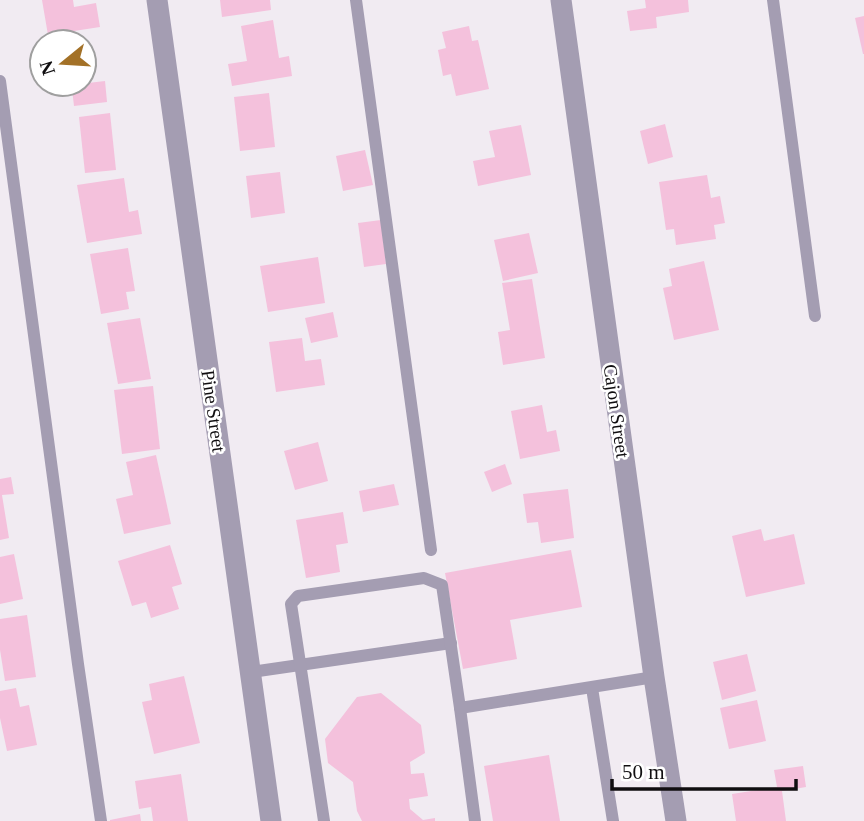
<svg xmlns="http://www.w3.org/2000/svg" width="864" height="821" font-family="Georgia,serif">
  <rect width="100%" height="100%" fill="#f1ebf2"/>
  <g fill="#f4c1dc">
    <path d="M42,0H73L74,7L96,3L100,27L48,35Z"/>
    <path d="M220,0H270L271,10L222,17Z"/>
    <path d="M645,0H688L689,12L656,17L657,28L630,31L627,11L646,8Z"/>
    <path d="M864,16V54H863L855,18Z"/>
    <path d="M273,20L279,58L289,56L292,76L232,86L228,64L247,61L241,26Z"/>
    <path d="M469,26L472,41L478,40L489,89L456,96L451,74L443,76L438,50L446,48L442,32Z"/>
    <path d="M84,63L88,83L105,81L107,102L74,106L72,89L56,91L55,84H84Z"/>
    <path d="M269,93L275,147L240,151L234,97Z"/>
    <path d="M110,113L116,170L85,173L79,117Z"/>
    <path d="M665,124L673,157L648,164L640,131Z"/>
    <path d="M521,125L531,175L478,186L473,161L495,157L489,131Z"/>
    <path d="M365,150L373,185L343,191L336,156Z"/>
    <path d="M280,172L285,213L251,218L246,176Z"/>
    <path d="M707,175L711,198L720,196L725,223L714,225L716,239L676,245L674,229L666,230L659,182Z"/>
    <path d="M124,178L129,212L138,210L142,234L87,243L77,185Z"/>
    <path d="M381,220L386,264L364,267L358,223Z"/>
    <path d="M529,233L538,273L503,281L494,240Z"/>
    <path d="M128,248L135,291L126,292L129,309L101,314L90,254Z"/>
    <path d="M318,257L325,303L268,312L260,266Z"/>
    <path d="M704,261L719,330L674,340L663,288L672,286L669,269Z"/>
    <path d="M532,279L545,358L503,365L498,332L510,330L502,283Z"/>
    <path d="M333,312L338,337L311,343L305,318Z"/>
    <path d="M140,318L151,379L118,384L107,323Z"/>
    <path d="M302,338L305,361L321,359L325,385L276,392L269,342Z"/>
    <path d="M153,386L160,449L122,454L114,390Z"/>
    <path d="M542,405L547,432L556,430L560,451L520,459L511,411Z"/>
    <path d="M318,442L328,481L295,490L284,451Z"/>
    <path d="M156,455L171,524L124,534L116,499L133,495L126,462Z"/>
    <path d="M505,464L512,484L492,492L484,472Z"/>
    <path d="M11,477L14,494L2,495L9,538L0,540V479Z"/>
    <path d="M394,484L399,505L363,512L359,491Z"/>
    <path d="M568,489L574,538L541,543L538,522L527,523L523,494Z"/>
    <path d="M343,512L348,543L336,545L340,572L306,578L296,520Z"/>
    <path d="M761,529L764,541L794,534L805,584L746,597L732,536Z"/>
    <path d="M170,545L182,584L172,587L179,609L151,618L146,602L132,606L118,561Z"/>
    <path d="M571,550L582,607L510,620L517,659L463,669L445,573Z"/>
    <path d="M14,554L23,599L0,604V557Z"/>
    <path d="M27,615L36,677L5,681L0,650V619Z"/>
    <path d="M747,654L756,691L722,700L713,662Z"/>
    <path d="M184,676L200,743L154,754L142,702L152,700L149,684Z"/>
    <path d="M16,688L20,707L29,705L37,745L7,751L0,718V691Z"/>
    <path d="M381,693L421,725L425,753L410,762L411,774L424,773L428,796L409,799L410,809L423,820L435,818V821H362L357,811L353,782L328,763L325,739L357,697Z"/>
    <path d="M757,700L766,741L729,749L720,708Z"/>
    <path d="M549,755L560,821H493L484,766Z"/>
    <path d="M803,766L806,787L782,791L786,821H736L732,794L777,787L774,770Z"/>
    <path d="M181,774L188,821H153L151,807L139,809L135,781Z"/>
    <path d="M140,814L141,821H110V820Z"/>
  </g>
  <g fill="none" stroke-linecap="round" stroke-linejoin="round">
    <g stroke="#a49db2" stroke-width="12">
      <path d="M356,0L431,550"/>
      <path d="M773,0L815,316"/>
      <path d="M0,81L78,664L101,821"/>
      <path d="M251,672L451,643"/>
      <path d="M592,688L613,821"/>
      <path d="M460,708L475,821"/>
      <path d="M324,821L291,604L298,596L424,578L442,585L460,708L654,677"/>
    </g>
    <g stroke="#a49db2" stroke-width="21">
      <path d="M157,0L271,821"/>
      <path d="M561,0L654,677L676,821"/>
    </g>
  </g>
  <g text-anchor="middle" stroke-width="5" stroke-linejoin="round" paint-order="stroke">
    <g font-size="19" fill="#100e10" stroke="#fff">
      <text transform="translate(214 411) rotate(82)" y="7">Pine Street</text>
      <text transform="translate(617 411) rotate(82)" y="7">Cajon Street</text>
    </g>
  </g>
  <g transform="translate(63 63) rotate(252)"><circle r="33" fill="#ffffff" stroke="#9f9f9f" stroke-width="2"/>
  <path d="M0-5L12 26L0 18L-12 26Z" fill="#a37127"/>
  <text y="-10" font-size="19" font-weight="bold" text-anchor="middle" fill="#100e10">N</text>
  </g>
  <path d="M612 779v10h184v-10" fill="none" stroke="#100e10" stroke-width="3.5"/>
  <text x="622" y="779" font-size="21" fill="#100e10" stroke="#ffffff" stroke-width="5" paint-order="stroke">50 m</text>
</svg>
